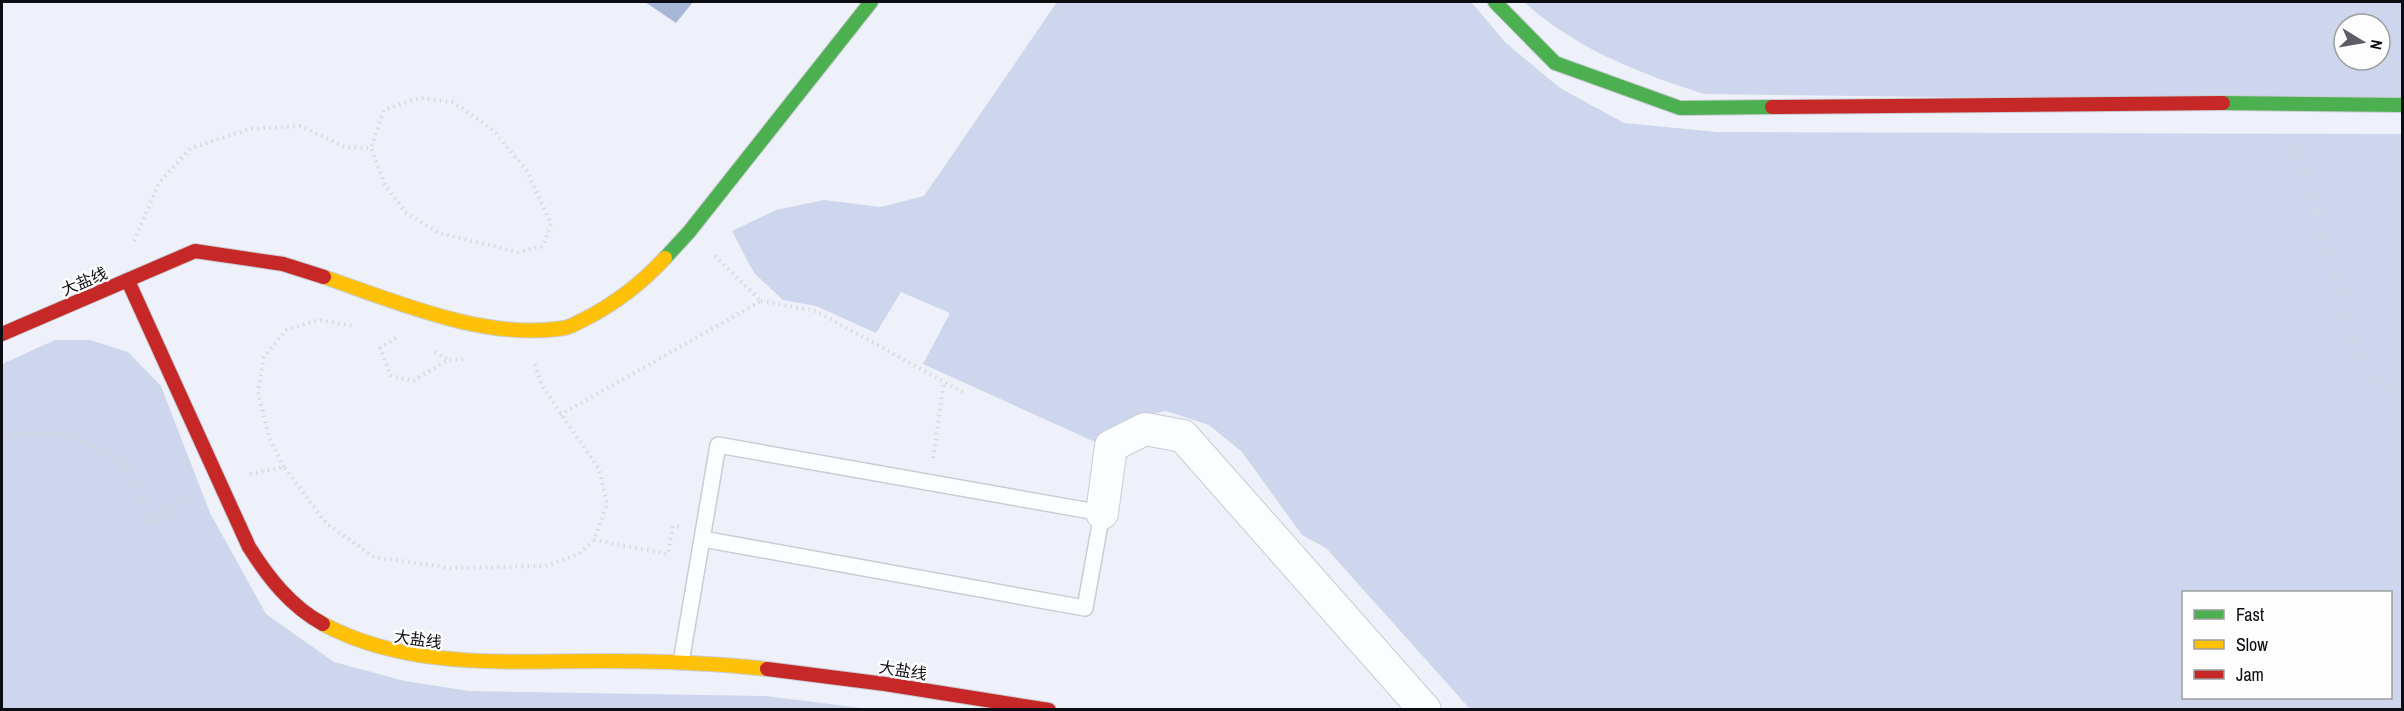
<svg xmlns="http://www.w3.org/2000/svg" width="2404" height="711" font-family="'Archivo Narrow','Noto Sans SC',sans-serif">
  <rect width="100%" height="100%" fill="#eef1f9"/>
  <g fill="#cdd6ec" fill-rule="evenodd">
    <path d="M1057,2H1471L1506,43L1560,88L1624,123L1717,132L2402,134V709H1470L1326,548L1302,535L1242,452L1209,425L1166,411L1129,419L1104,446L923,364L950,313L901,292L876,333L816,306L783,300L754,273L732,231L776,210L824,200L881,207L924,196ZM2184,592H2390V698H2184Z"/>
    <path d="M1524,2H2402V103L1704,94C1639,73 1576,49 1524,2ZM2344,24H2380V60H2344Z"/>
    <path d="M55,340H90L128,352L161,386L210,513L266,614L334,662L405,681L469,691L766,696L870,709H2V364Z"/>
  </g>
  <path fill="#a8b6d8" d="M645,2H693L676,23Z"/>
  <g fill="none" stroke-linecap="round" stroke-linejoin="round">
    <g stroke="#c9ccd3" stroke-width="18">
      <path id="lane" d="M681,662L718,445L1102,513L1085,608L703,539"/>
    </g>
    <g stroke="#c9ccd3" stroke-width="34">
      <path id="street" d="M1102,513L1111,446L1145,429L1183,436L1425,710"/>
    </g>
    <g stroke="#c9ccd3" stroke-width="16">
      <g id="fast">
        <path d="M1495,2L1555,63L1680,108L1772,107"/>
        <path d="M2223,103L2402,105"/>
        <path d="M665,258L689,232L871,2"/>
      </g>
    </g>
    <g stroke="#c9ccd3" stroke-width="16">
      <g id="slow">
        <path d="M324,277C397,302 486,341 564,328C571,327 578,322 585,319C616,303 641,284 665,258"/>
        <path d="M323,624C409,670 509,661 604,661C658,661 713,663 767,669"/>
      </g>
    </g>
    <g stroke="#c9ccd3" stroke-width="16">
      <g id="jam">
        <path d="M1772,107L2223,103"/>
        <path d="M128,281L249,547C268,577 290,606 323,624"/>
        <path d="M2,334L195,251L283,264L324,277"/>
        <path d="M767,669L885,684L1049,710"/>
      </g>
    </g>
    <g stroke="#d8d9db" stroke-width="4" stroke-dasharray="1.5 4.5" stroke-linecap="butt">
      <path d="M2293,134L2356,347L2388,391L2402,393"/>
      <path d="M134,241L159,183L191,148L249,129L300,126L345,147L371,148L385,185L405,212L439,233L518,252L543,246L551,224L527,171L493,130L453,102L419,98L384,110L371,148"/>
      <path d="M761,301L816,311L966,394"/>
      <path d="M396,338L380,348L391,376L413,381L448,360L463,359"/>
      <path d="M435,352L448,360"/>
      <path d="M560,415L761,301L714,255"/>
      <path d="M2,441L24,432L72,435L125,466L150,523L189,499"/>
      <path d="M933,458L944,382"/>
      <path d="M284,467L269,437L258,392L264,357L286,330L318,320L354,326"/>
      <path d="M250,474L284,467L326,523L374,557L451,568L545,566L579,554L594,540L607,504L599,469L542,386L534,362"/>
      <path d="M594,540L668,554L673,526L680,527"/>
    </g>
    <use href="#lane" stroke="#fcfdfe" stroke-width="15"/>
    <use href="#street" stroke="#fcfdfe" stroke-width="32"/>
    <use href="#fast" stroke="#4caf50" stroke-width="14"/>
    <use href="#slow" stroke="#ffc107" stroke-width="14"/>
    <use href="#jam" stroke="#c62828" stroke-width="14"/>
  </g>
  <g text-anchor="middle" stroke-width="5" stroke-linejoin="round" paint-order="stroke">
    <g font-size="16" fill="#0b0d13" stroke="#fdfdfd">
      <text transform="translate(84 281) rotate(-23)" y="6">大盐线</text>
      <text transform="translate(418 639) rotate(8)" y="6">大盐线</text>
      <text transform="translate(903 670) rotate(9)" y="6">大盐线</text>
    </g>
  </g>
  <rect width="2404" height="711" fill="none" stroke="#0b0d13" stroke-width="6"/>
  <rect x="2182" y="591" width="210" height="108" fill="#fdfdfd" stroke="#9c9d9f" stroke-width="1.5"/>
  <rect x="2194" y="610" width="30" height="9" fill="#4caf50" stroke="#9c9d9f" stroke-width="1.5"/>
  <text x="2236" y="621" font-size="18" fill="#0b0d13">Fast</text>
  <rect x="2194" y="640" width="30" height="9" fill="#ffc107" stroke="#9c9d9f" stroke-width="1.5"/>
  <text x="2236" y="651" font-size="18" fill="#0b0d13">Slow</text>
  <rect x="2194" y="670" width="30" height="9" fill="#c62828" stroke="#9c9d9f" stroke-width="1.5"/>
  <text x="2236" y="681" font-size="18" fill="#0b0d13">Jam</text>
  <g transform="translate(2362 42) rotate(101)"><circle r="28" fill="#fdfdfd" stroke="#9c9d9f" stroke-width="1.5"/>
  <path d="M0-4.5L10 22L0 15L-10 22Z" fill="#5a5d64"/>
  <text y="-9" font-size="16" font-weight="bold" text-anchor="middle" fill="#0b0d13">N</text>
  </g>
</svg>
